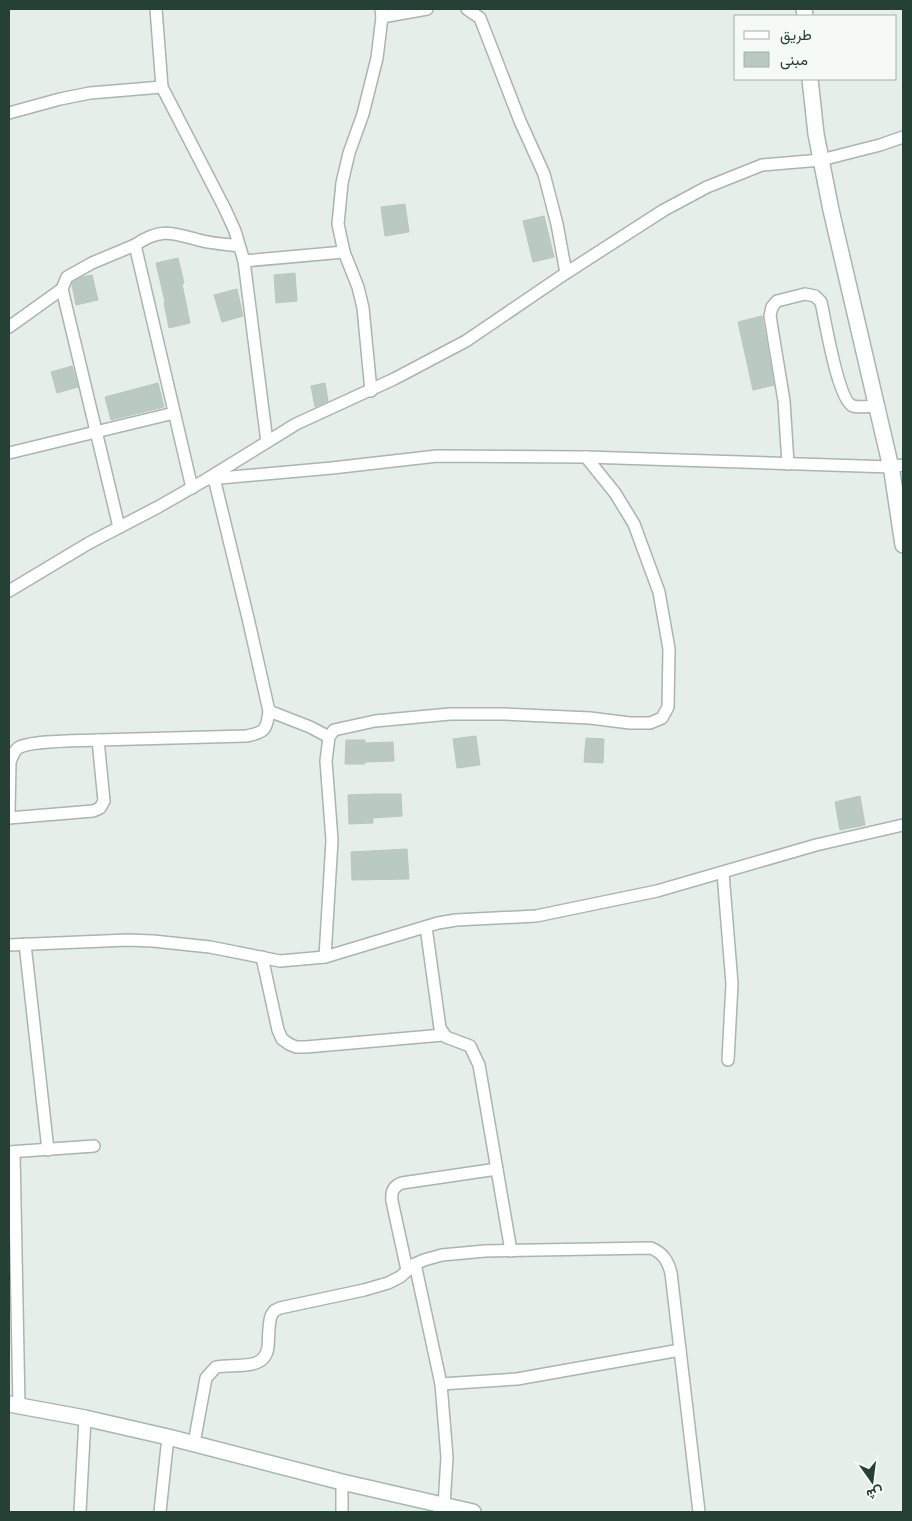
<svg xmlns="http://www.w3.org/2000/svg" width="912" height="1521" font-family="'Golos Text',Vazirmatn,sans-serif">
  <rect width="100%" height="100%" fill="#e5eee9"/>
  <g fill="#bac9c1" stroke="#b8c8be">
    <path d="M405,204L409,232L385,236L381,207Z"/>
    <path d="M544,216L554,257L533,262L523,221Z"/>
    <path d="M178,258L184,283L182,284L190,323L169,328L164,303L165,302L156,263Z"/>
    <path d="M295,273L297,301L276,303L274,275Z"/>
    <path d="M92,275L98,300L76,305L72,285L73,282L82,277Z"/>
    <path d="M237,289L243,316L222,322L214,295Z"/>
    <path d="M762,316L774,385L753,390L738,322Z"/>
    <path d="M72,366L78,387L57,393L51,372Z"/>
    <path d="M158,383L164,407L111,420L105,397Z"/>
    <path d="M325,383L328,401L315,407L311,386Z"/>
    <path d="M476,736L480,765L457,768L453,739Z"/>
    <path d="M586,738L604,739L603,763L584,762Z"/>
    <path d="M346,740H365V743L393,742L394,761L365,762V764H345Z"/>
    <path d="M372,794H401L402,816L373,818V823L349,824L348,795Z"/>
    <path d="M860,796L865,825L840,830L835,802Z"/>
    <path d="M407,849L409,879L352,880L351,852Z"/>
  </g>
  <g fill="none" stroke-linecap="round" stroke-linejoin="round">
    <g stroke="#a8b6af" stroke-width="14">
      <g id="street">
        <path d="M156,9L162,87L225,209L235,231L244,261L267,442"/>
        <path d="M467,9L480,18L520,121L544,174L557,224L566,273"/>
        <path d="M382,17L427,9"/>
        <path d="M9,113L60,99L90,93L162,87"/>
        <path d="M244,261L344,252"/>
        <path d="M9,327L62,289"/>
        <path d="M371,391L363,308L358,287L344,252L338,224L342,183L349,153L363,114L377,58L382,17L381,9"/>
        <path d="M9,453L174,413"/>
        <path d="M788,464L784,401L770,316L772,307L777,301L805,294L815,296L821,302C825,319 838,401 853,406C859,408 870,406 877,406"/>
        <path d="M209,479L332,468L437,456L586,457L891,467L903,465"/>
        <path d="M192,488L135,245C163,226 174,234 203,241C215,244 227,244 239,246"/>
        <path d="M119,527L62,289L67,277L92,263L135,245"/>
        <path d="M9,591L89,543L158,507L207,479L296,424L394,379L466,341L566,273L664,210L707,187L762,165L821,160L880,145L903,137"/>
        <path d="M269,711L310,727L329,737"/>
        <path d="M9,814L10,762C12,757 14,751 18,748C31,740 81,741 98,740"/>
        <path d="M9,818L93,811L100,808L104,801L98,740L246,736C264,733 267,730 269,711L248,618L214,478"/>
        <path d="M723,873L732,984L728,1060"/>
        <path d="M426,927L440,1028L446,1037L470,1046L479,1065L511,1251"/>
        <path d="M25,944L48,1150"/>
        <path d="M9,945L128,940L153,941L210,947L280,961L325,957L438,923L456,920L536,916L657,891L816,845L903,825"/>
        <path d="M262,957L278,1030L282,1039L289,1044L296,1047H306L443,1035"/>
        <path d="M325,957L332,840L326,761L329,737L334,730L375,721L450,714H504L590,718L630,723H650L662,718L668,707L669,649L659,592L634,524L615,493L586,457"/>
        <path d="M9,1152L94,1146"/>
        <path d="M14,1152L19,1406"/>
        <path d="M415,1264L441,1384L447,1457L444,1506"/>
        <path d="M407,1270L392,1201C391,1192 393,1186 402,1183L497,1169"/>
        <path d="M441,1384L517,1379L680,1350"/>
        <path d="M194,1443L206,1378L216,1367C234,1363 265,1372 268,1347C269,1336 268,1326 271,1316L274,1311L280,1308L364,1290L388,1283L400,1277L415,1264L424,1260L442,1255L485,1251L651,1248C663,1253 668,1261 671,1273L699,1512"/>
        <path d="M80,1512L85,1418"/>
        <path d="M160,1512L168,1437"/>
        <path d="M342,1512V1482"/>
      </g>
    </g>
    <g stroke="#a4b9ae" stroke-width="18">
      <g id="secondary">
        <path d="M804,9L805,16"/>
        <path d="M810,79L816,134L831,210L892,472L903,545"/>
        <path d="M9,1404L85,1418L168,1437L342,1482L473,1512"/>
      </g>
    </g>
    <use href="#street" stroke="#fff" stroke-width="11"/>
    <use href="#secondary" stroke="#fff" stroke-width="15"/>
  </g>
  <rect width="912" height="1521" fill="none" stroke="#254034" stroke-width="20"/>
  <rect x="734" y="15" width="162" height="65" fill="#f6faf7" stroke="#a2b0a9"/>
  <rect x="744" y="31" width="25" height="8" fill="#ffffff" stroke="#a2b0a9"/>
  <text x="780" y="40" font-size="15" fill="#254034">طريق</text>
  <rect x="744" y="52" width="25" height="15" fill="#bac9c1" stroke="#a2b0a9"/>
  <text x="780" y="65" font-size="15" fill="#254034">مبنى</text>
  <g transform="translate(872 1481) rotate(166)" stroke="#f6faf7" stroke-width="4" paint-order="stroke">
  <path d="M0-4L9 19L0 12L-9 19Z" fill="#254034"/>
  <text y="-8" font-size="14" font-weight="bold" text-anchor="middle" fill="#254034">ش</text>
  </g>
</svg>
